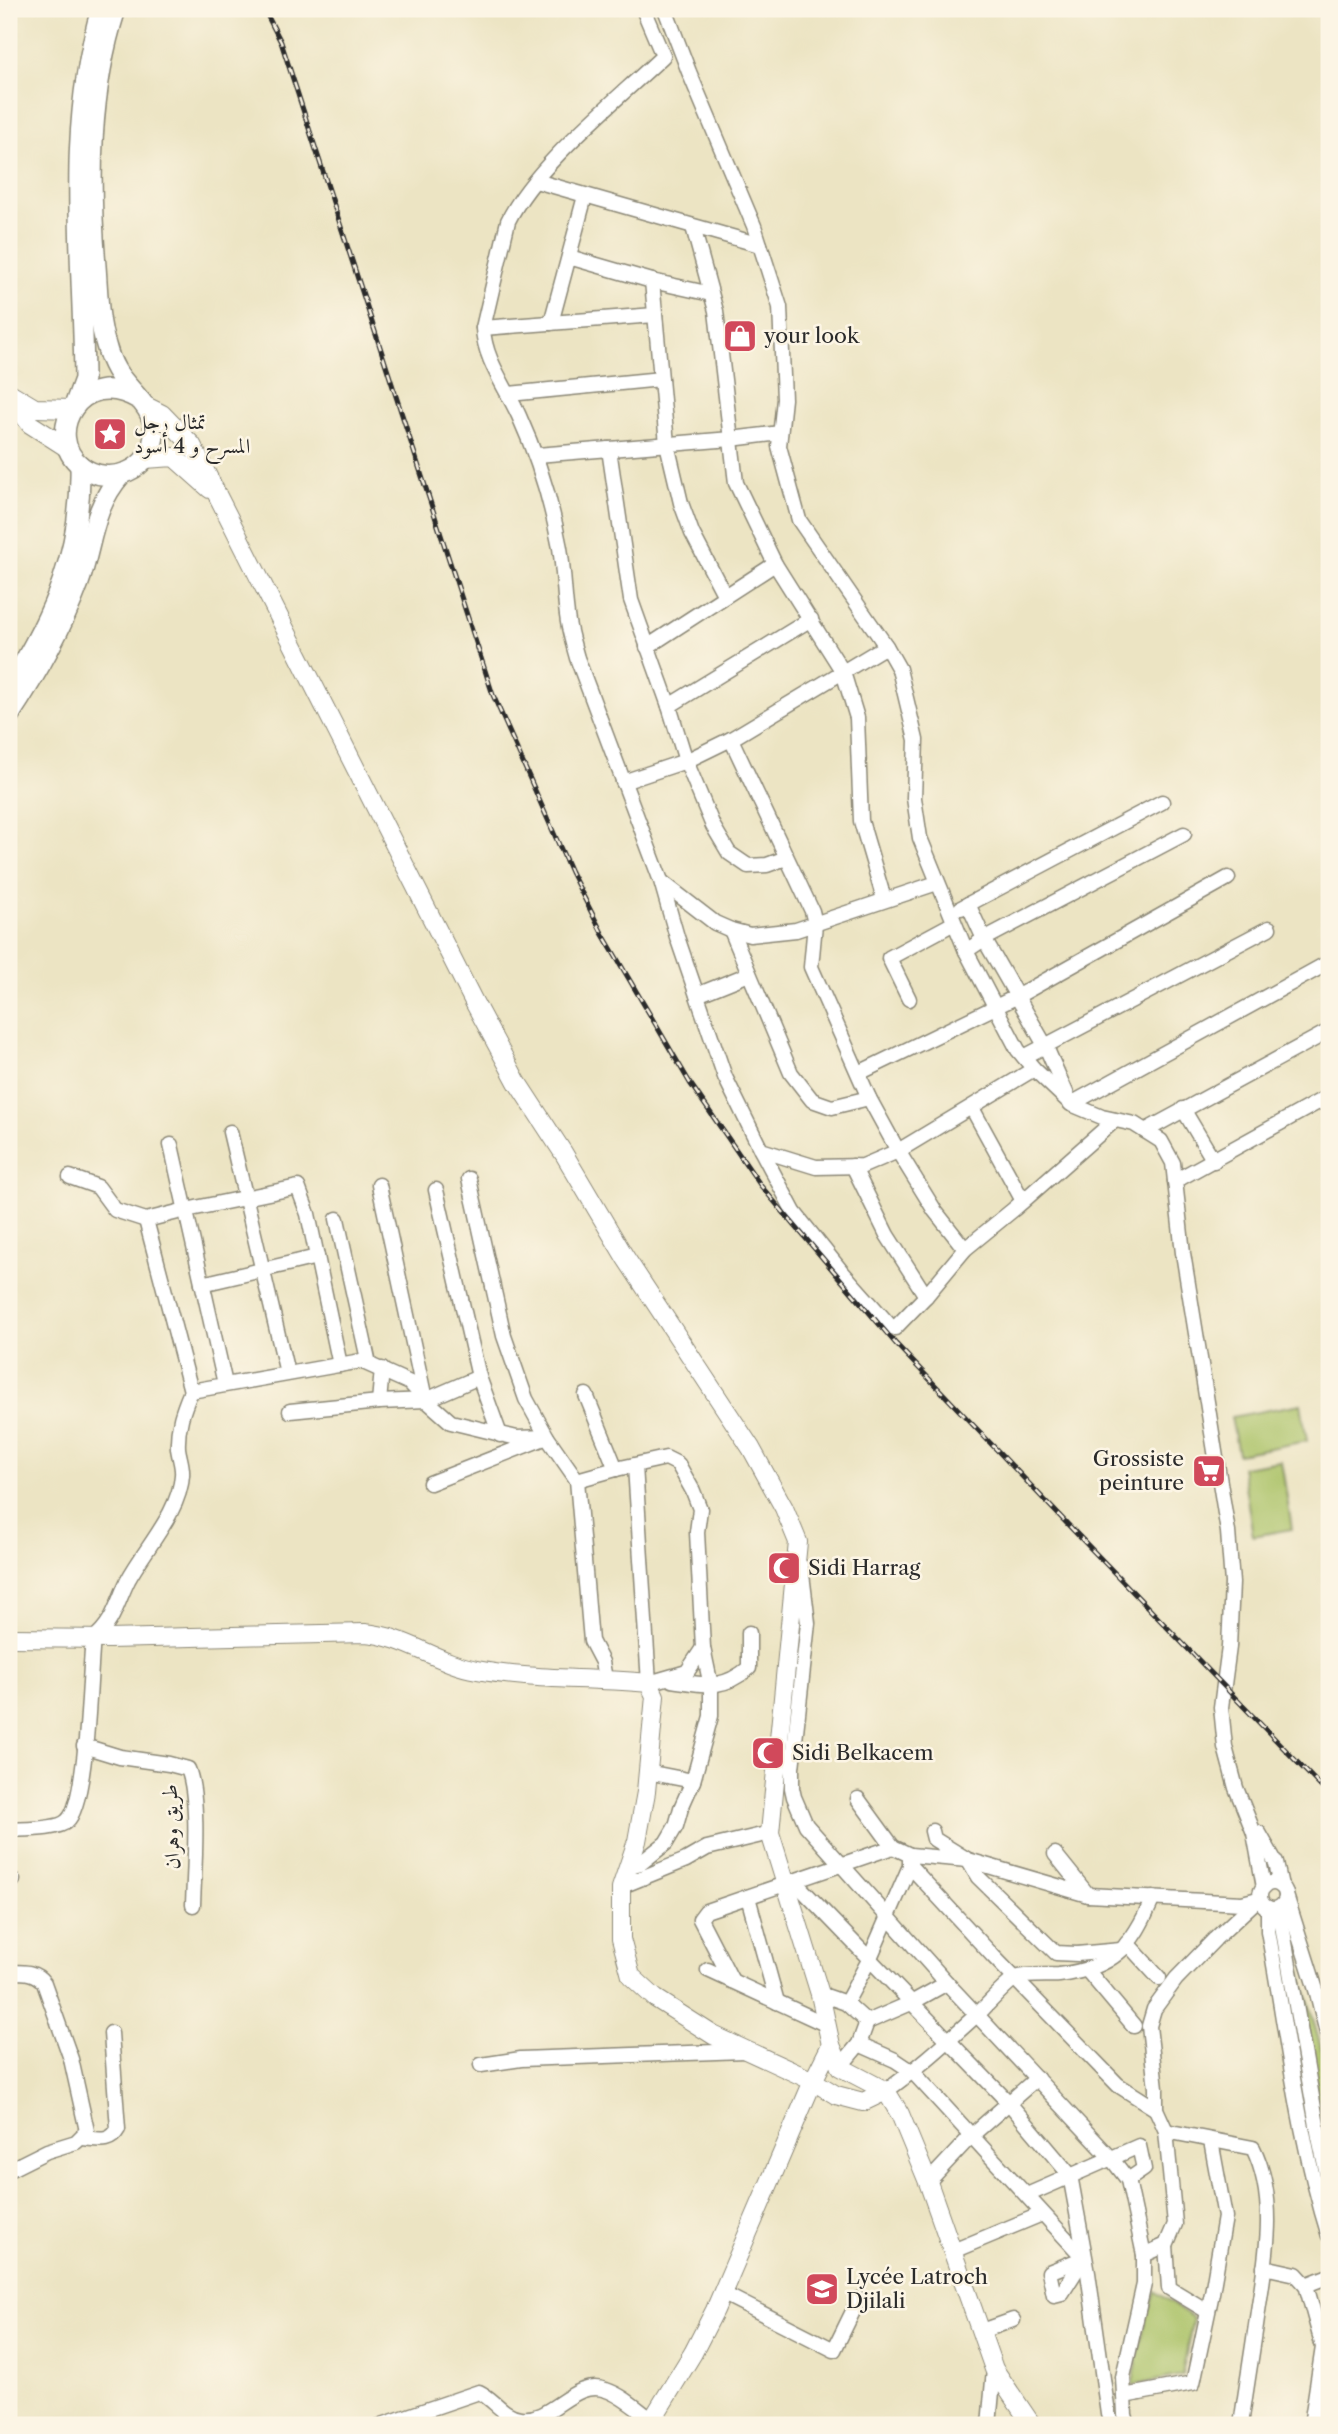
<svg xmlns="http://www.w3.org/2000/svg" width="1338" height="2434" font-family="'Libre Caslon Text',Amiri,serif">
  <rect width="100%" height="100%" fill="#fcf5e5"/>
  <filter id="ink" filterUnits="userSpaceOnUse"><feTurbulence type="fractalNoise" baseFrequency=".0143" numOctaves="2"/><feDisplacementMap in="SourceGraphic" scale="14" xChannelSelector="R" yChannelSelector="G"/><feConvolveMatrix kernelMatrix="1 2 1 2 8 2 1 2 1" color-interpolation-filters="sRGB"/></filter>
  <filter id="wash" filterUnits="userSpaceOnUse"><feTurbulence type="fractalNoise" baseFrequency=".00686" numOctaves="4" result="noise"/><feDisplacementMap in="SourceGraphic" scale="28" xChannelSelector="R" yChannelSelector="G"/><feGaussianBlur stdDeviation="1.57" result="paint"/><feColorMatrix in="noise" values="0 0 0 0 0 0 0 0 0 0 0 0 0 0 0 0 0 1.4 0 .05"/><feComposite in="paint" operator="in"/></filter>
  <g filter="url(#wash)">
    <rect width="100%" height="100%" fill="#ece4c3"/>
    <g fill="#abc267" stroke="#6b7649" stroke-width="2">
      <path d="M1301,1404L1307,1441L1238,1454L1231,1417Z"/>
      <path d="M1281,1461L1292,1529L1253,1536L1242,1467Z"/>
      <path d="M1289,1931L1329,2077V2151L1321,2119Z"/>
      <path d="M1155,2291L1193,2318L1182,2375L1132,2386L1143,2332Z"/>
    </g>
  </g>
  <g filter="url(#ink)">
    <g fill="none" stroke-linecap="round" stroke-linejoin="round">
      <g stroke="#8c8877" stroke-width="17">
        <g id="minor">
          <path d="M643,9L663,56C616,101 536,164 508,221L483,328C484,359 506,387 519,416C539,460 551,500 560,548C564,572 564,598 568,622C570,634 574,647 577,658L661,881L677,937L725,1077L761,1150L816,1167L863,1166L898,1151L1034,1069"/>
          <path d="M665,9L689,72L754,226L780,307L784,399L779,446L799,520L886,646L899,669L916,740L914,798L920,838L966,951L1018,1050L1034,1069L1071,1104L1102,1117L1134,1124L1161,1141L1173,1163L1183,1253L1228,1532L1232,1583L1229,1647L1221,1707L1225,1747L1236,1788L1254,1833L1264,1887"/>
          <path d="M536,181L760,245"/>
          <path d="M693,227L716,311L736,483L775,564L843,672L857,718L861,821L884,899"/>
          <path d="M569,257L652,281L711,294"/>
          <path d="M652,281L667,444L681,503L692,533L725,596"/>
          <path d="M551,323L585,196"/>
          <path d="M483,328L655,315"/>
          <path d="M509,394L661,379"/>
          <path d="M609,449L631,600L669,706L686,761L713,826L729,853L748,866L767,865L786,858"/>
          <path d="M537,455L731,439L780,433"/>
          <path d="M647,647L775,564"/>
          <path d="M669,706L811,619"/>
          <path d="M731,739L812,911L815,924L811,967L869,1098L898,1151L935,1211L965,1249"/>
          <path d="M623,782L686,761L731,739L886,646"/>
          <path d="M662,882L715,923L731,930L750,935L796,930L937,883"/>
          <path d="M968,904L984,939L1046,1047L1071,1104L1326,964"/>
          <path d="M961,908L1162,802"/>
          <path d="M731,930L791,1073L812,1100L832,1107L869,1098"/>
          <path d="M966,951L984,939L1184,834"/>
          <path d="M697,995L749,974"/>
          <path d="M909,999L889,958L954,923"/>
          <path d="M1024,1057L1269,928"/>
          <path d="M859,1073L1016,997L1228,878"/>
          <path d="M972,1108L1023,1201"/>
          <path d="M1183,1109L1214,1161"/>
          <path d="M1145,1131L1329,1031"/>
          <path d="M230,1132L287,1373"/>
          <path d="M171,1145L225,1384"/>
          <path d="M761,1150L794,1212L842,1272L891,1327L895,1328L926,1296L965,1249L1014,1209L1115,1120"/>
          <path d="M853,1166L887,1235L926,1296"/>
          <path d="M70,1177L98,1187L115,1210L146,1220L186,1210L298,1187L308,1214L340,1365"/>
          <path d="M469,1179L504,1336L526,1399L547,1437L577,1480L591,1641L602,1662L605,1679"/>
          <path d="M1175,1181L1329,1096"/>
          <path d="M379,1185L425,1399"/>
          <path d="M436,1190L479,1377L500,1435"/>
          <path d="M337,1219L369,1364"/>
          <path d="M146,1220L191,1391L361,1361L410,1383L426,1400L451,1422L517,1438L547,1437L430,1483"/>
          <path d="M202,1284L317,1257"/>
          <path d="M586,1395L616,1469"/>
          <path d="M379,1402L382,1369"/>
          <path d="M290,1411L379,1402L426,1400L479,1377"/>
          <path d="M635,1466L649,1683L687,1672L703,1648"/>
          <path d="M577,1480L616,1469L666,1458L678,1464L693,1491L700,1509L697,1532L703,1648L711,1686V1716L693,1781L647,1772"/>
          <path d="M801,1566L808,1623L792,1768V1788L794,1797L806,1825L947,1983L1111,2158L1128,2180L1144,2255V2284L1123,2377L1125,2415L1128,2425"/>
          <path d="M672,1680C705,1685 721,1691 749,1668V1633"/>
          <path d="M84,1746L120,1757L169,1764L188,1769C200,1799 194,1871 193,1905"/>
          <path d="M858,1799L893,1847L910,1855V1866L993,1956L1118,2085L1156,2109"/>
          <path d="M9,1830C23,1829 58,1830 67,1821C88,1803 89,1672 93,1639C114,1623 117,1602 128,1580C145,1548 180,1512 182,1475C183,1466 179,1457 178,1448C177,1426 183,1410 191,1391"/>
          <path d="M932,1831L934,1839L968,1860L978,1877L1056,1953L1077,1954L1121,1950"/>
          <path d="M1259,1833L1276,1863L1281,1886"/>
          <path d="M1055,1854L1088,1895L1242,1903L1258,1899"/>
          <path d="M910,1855L968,1860L1088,1895"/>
          <path d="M629,1866L641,1863L666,1843L676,1826L681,1808L693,1781"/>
          <path d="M9,1880H13"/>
          <path d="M794,1881L1009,2103L1070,2175L1088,2273L1108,2414L1112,2425"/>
          <circle cx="1273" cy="1896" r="13"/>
          <path d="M622,1886L686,1860L707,1848L770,1833"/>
          <path d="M1286,1895L1317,1993L1329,2041"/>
          <path d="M748,1897L777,2002"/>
          <path d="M1268,1908V1931C1287,2033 1298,2137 1329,2236"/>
          <path d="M1279,1908L1319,2137L1329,2183"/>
          <path d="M1127,1943L1159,1978"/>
          <path d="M708,1970L825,2024"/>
          <path d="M1087,1970L1134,2026"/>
          <path d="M9,1972C23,1972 35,1971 44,1983L71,2059L87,2131L76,2142L47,2151L9,2170"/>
          <path d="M732,1981L700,1919L706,1911L893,1847"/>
          <path d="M820,1994L846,2003L867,2022L859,2044L840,2067"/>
          <path d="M846,2003L869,1960L910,1866"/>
          <path d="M867,2022L911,2003L947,1983"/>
          <path d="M859,2044L895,2060L913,2072L1083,2257"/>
          <path d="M481,2065L521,2059L744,2051"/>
          <path d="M886,2091C920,2067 950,2039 981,2011C988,2004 1009,1981 1016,1978C1026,1974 1048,1976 1059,1975C1114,1968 1132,1947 1153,1898"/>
          <path d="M1166,2131L1253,2148C1279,2201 1265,2262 1257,2318C1252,2354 1246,2389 1241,2425"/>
          <path d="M82,2138C97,2139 110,2144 118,2129L111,2033"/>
          <path d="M928,2182L972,2135L1037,2078"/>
          <path d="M1027,2195L1139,2146L1144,2169L1128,2180"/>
          <path d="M1166,2245L1169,2288L1207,2311"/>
          <path d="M953,2251L1042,2214"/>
          <path d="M1144,2255L1166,2245L1175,2224L1166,2131L1156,2109V2088L1149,2026L1154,2009L1176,1979L1215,1939L1259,1898"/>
          <path d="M1084,2258L1062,2293L1054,2295L1049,2272Z"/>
          <path d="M1264,2267L1296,2274L1306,2285L1323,2347L1311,2425"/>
          <path d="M1306,2285L1329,2276"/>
          <path d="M722,2293L834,2350L859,2299"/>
          <path d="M982,2331L1013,2320"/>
          <path d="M1124,2396L1193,2383L1212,2293L1225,2217L1211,2141"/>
          <path d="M382,2425L479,2392C494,2399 503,2416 520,2418C552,2423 573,2378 606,2390C622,2395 638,2410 652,2420"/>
          <path d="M989,2425L994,2369"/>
        </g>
      </g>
      <g stroke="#8c8877" stroke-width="20">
        <g id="major">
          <path d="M10,393L35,408L72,409"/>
          <path d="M9,397L30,424L69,449"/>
          <path d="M144,405L162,414L192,445L474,1002L517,1082L564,1154L625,1257L751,1448L784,1508L798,1542L770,1833L820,1994L831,2045L840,2067L886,2091L900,2114L928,2182L994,2369L1032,2425"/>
          <path d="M145,459L174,457L210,489"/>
          <path d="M9,1638L109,1639L365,1633C405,1636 437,1663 477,1670C532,1680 593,1678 649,1683L655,1696L646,1792L637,1841L621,1888V1939L631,1976L655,1998L713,2035L813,2081L836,2095L863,2102L886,2091"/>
          <path d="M649,2425L693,2353L715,2310L813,2081L831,2045"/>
        </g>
      </g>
      <g stroke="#8c8877" stroke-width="22">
        <g id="highway">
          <path d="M116,9C89,92 89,180 96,266C98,292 98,320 106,345C108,353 112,363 116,370C128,391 154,406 154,432C154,470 109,488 81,466C42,435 81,365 138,399"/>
          <path d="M74,406L84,379C83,254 65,132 101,9"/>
          <path d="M9,687C54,615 82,551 80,465"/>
          <path d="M9,716C37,674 61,631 79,583C93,544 92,508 121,475"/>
        </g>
      </g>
      <use href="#minor" stroke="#fff" stroke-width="14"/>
      <use href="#major" stroke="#fff" stroke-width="18"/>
      <use href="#highway" stroke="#fff" stroke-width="19"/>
      <g stroke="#2b2b2b" stroke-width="5">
        <path id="rail" d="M264,9L281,42L493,695L571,872L602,933L690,1083L761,1186L896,1344L1076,1533L1329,1795"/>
      </g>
      <use href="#rail" stroke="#fcf5e5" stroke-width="2.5" stroke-dasharray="8" stroke-linecap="butt"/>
    </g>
  </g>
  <defs>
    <g id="shop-square" transform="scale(1.75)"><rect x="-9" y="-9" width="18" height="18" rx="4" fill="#d1495b" stroke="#fcf5e5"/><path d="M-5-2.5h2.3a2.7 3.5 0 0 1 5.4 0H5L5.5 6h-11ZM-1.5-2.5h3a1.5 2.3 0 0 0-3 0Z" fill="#fff"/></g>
    <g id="sight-square" transform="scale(1.75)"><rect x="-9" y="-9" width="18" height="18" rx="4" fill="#d1495b" stroke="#fcf5e5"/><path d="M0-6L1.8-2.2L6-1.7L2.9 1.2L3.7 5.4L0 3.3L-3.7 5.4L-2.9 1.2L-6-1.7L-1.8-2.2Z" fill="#fff"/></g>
    <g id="supermarket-square" transform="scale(1.75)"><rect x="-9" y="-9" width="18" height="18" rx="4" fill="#d1495b" stroke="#fcf5e5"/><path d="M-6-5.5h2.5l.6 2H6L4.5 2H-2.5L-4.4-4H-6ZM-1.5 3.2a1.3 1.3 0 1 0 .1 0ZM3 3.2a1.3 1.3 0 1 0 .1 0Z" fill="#fff"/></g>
    <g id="mosque-square" transform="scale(1.75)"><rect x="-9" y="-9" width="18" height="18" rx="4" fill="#d1495b" stroke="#fcf5e5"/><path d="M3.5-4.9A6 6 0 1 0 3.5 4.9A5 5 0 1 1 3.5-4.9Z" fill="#fff"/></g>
    <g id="school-square" transform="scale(1.75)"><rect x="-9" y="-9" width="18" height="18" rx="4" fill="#d1495b" stroke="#fcf5e5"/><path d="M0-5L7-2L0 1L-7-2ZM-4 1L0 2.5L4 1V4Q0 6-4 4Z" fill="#fff"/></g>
  </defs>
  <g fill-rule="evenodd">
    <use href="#shop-square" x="740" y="336"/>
    <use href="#sight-square" x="110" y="434"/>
    <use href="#supermarket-square" x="1209" y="1471"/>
    <use href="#mosque-square" x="784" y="1568"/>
    <use href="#mosque-square" x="768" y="1753"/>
    <use href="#school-square" x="822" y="2289"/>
  </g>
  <g text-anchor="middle" stroke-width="5" stroke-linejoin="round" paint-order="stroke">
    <g font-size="21" fill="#2b2b2b" stroke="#fcf5e5" text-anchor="start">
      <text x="764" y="343">your look</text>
      <text x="134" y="429">تمثال رجل<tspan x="134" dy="24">المسرح و 4 أسود</tspan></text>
      <text x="1184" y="1466" text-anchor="end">Grossiste<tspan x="1184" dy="24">peinture</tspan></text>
      <text x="808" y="1575">Sidi Harrag</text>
      <text x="792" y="1760">Sidi Belkacem</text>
      <text x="846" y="2284">Lycée Latroch<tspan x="846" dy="24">Djilali</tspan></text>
    </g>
    <g font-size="21" fill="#2b2b2b" stroke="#fcf5e5">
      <text transform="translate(171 1827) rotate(-92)" y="7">طريق وهران</text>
    </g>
  </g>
  <rect width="1338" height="2434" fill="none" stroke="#fcf5e5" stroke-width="35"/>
</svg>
